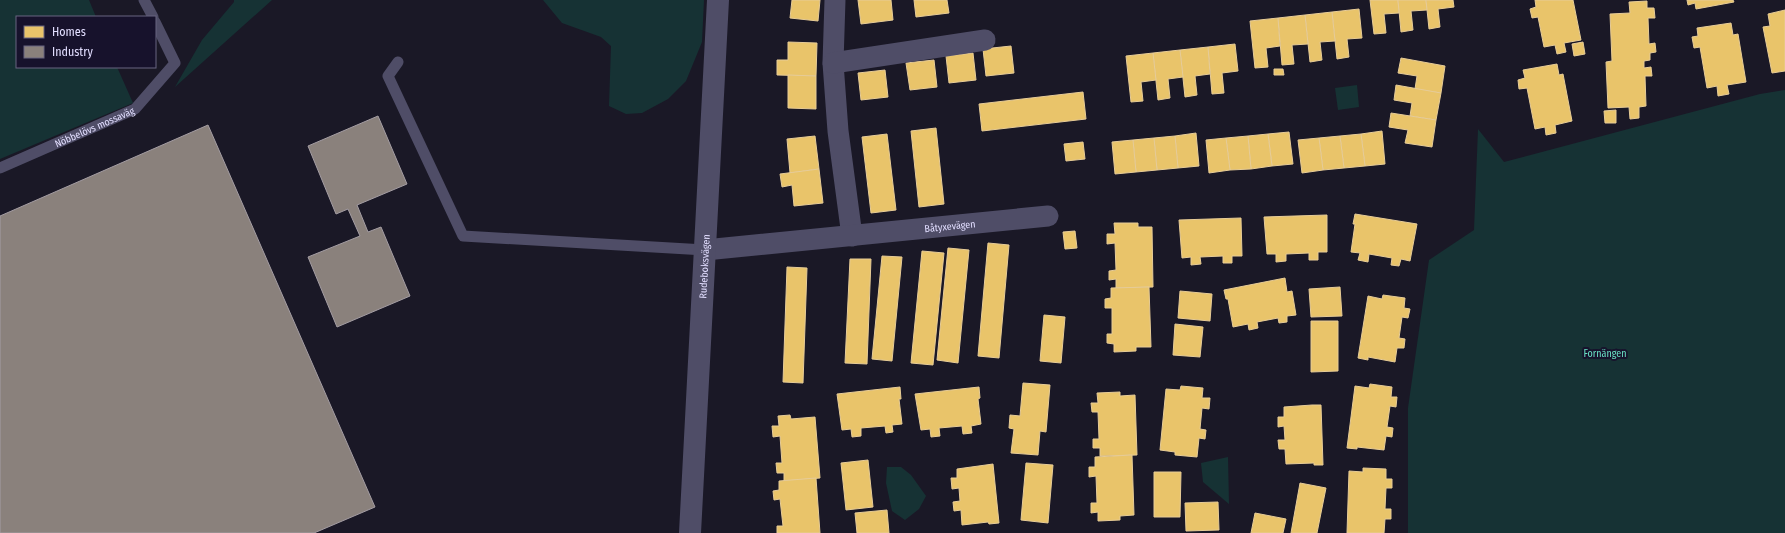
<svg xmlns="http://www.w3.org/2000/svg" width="1785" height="533" font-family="'Fira Sans Condensed',sans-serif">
  <rect width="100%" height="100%" fill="#1a1826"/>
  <g fill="#163234">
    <path d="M0,0H89L96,17H17V67H117L133,103L0,159Z"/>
    <path d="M234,0H272L175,87L202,40L234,2Z"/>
    <path d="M543,0H704L702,42L686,81L668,99L642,113L626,114L609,106L611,46L601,37L562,23Z"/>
    <path d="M1357,85L1359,107L1338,110L1335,88Z"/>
    <path d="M1785,90V533H1408V408L1429,260L1474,230L1478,129L1504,162L1760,94Z"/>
    <path d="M1228,457L1229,504L1203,482L1201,463Z"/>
    <path d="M887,467H901L911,475L926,496L919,509L905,520L892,511L886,483Z"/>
  </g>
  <g fill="#e9c46a" stroke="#e7cc97">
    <path d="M792,0H820L818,21L790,18Z"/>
    <path d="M858,0H891L893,20L861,24Z"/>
    <path d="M914,0H947L949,13L916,17Z"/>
    <path d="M1370,0H1398L1399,13L1384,14L1386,33L1374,34Z"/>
    <path d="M1398,0H1426L1427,10L1411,11L1413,30L1401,32Z"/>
    <path d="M1426,0H1453L1454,7L1438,9L1440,27L1429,29Z"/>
    <path d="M1535,0H1573L1581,40L1564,43L1566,52L1557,54L1555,45L1544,47L1538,17L1532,18L1530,9L1536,7Z"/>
    <path d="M1687,0H1733L1734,2L1696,9L1695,3L1688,5Z"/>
    <path d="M1647,1V8H1654L1655,18H1648L1649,44L1655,43L1656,52L1650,53V60L1644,61V68L1651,67L1652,76H1645L1646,106L1639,107V118L1630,119L1629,107L1608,108L1606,62L1612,61L1610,14L1630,13L1629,2Z"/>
    <path d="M1359,9L1362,38L1347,39L1349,57L1337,59L1332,12Z"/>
    <path d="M1785,10V71L1772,73L1763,27L1770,26L1768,14Z"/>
    <path d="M1332,12L1335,41L1320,42L1322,60L1310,62L1305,15Z"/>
    <path d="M1305,15L1308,44L1292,45L1294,64L1282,65L1278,18Z"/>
    <path d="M1278,18L1280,46L1266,48L1268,67L1255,68L1250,21Z"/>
    <path d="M1731,23L1733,35L1738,34L1746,82L1727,85L1729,94L1718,96L1717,86L1707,88L1700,47L1694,48L1692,37L1698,36L1697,28Z"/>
    <path d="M788,42L817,43L816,76L777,75V60H788Z"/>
    <path d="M1583,42L1585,54L1574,56L1572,44Z"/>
    <path d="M1235,44L1238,71L1222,73L1224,93L1212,94L1208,47Z"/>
    <path d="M1011,46L1014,73L986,76L983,49Z"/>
    <path d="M1208,47L1210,74L1195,76L1197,95L1185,97L1180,50Z"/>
    <path d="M1180,50L1183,77L1168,79L1170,98L1158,100L1153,53Z"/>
    <path d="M973,53L976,80L949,83L946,56Z"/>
    <path d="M1153,53L1156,80L1141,82L1143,101L1131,102L1126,56Z"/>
    <path d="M1401,58L1445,66L1441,93L1415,89L1417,76L1398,73Z"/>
    <path d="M934,60L937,87L910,90L906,63Z"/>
    <path d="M1557,64L1559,75L1563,74L1572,121L1555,125L1556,133L1546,135L1545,127L1535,129L1527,88L1519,89L1518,80L1525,78L1523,70Z"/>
    <path d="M1274,69H1283L1284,75H1274Z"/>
    <path d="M885,70L888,97L861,100L858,73Z"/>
    <path d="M788,75L816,76V109L788,108Z"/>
    <path d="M1396,85L1441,93L1436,120L1410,116L1412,103L1394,100Z"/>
    <path d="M1083,92L1086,119L982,131L979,104Z"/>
    <path d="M1616,110V123H1605L1604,111Z"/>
    <path d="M1391,113L1436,120L1432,147L1405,143L1408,130L1389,127Z"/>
    <path d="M936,128L944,204L919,207L911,131Z"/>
    <path d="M1382,131L1385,164L1365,166L1361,134Z"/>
    <path d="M1289,132L1293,164L1272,166L1268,134Z"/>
    <path d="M1196,133L1199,166L1178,168L1175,136Z"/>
    <path d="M887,134L896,210L871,213L862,137Z"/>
    <path d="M1268,134L1272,166L1251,169L1248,136Z"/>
    <path d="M1361,134L1365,166L1344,168L1340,136Z"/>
    <path d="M815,136L819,169L790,173L787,139Z"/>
    <path d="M1175,136L1178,168L1157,170L1154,138Z"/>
    <path d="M1248,136L1251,169L1230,170L1226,138Z"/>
    <path d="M1340,136L1344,168L1323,170L1319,138Z"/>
    <path d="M1154,138L1157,170L1136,172L1133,140Z"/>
    <path d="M1226,138L1230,170L1209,173L1206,140Z"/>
    <path d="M1319,138L1323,170L1302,173L1298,140Z"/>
    <path d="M1133,140L1136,172L1115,174L1112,142Z"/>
    <path d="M1083,142L1085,159L1066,161L1064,144Z"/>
    <path d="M819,169L823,203L794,206L792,185L782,187L780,174Z"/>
    <path d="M1355,214L1417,224L1410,261L1401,259L1399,266L1391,265L1392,258L1369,254L1368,262L1358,260L1360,253L1351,252L1355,224H1353Z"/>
    <path d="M1327,215V252H1318V260H1309V253L1286,254V261L1276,262V254H1267L1264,217Z"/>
    <path d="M1241,218L1242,256H1232V263H1223V256L1200,257L1201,264L1191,265V257L1182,258L1179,220Z"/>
    <path d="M1114,223H1138V227H1152L1153,287L1116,288V279L1109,280V271L1116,270L1115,243L1107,244V234H1115Z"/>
    <path d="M1075,231L1077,248L1065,249L1063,232Z"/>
    <path d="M988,243L1009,245L999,358L978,356Z"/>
    <path d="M948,248L969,250L958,363L937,360Z"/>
    <path d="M922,251L944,253L933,365L911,363Z"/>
    <path d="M882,256L902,257L892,361L872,359Z"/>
    <path d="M850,259H871L867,364L845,363Z"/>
    <path d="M787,267L807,268L803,383L783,382Z"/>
    <path d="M1285,278L1287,292L1292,291L1296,315L1287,316V322L1279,323L1278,318L1257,322L1258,328L1249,330L1248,324L1233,327L1228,299H1226L1224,290Z"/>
    <path d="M1149,287L1151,347H1136V351L1114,352V344L1107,343V334H1112V308H1105V299L1111,298V288Z"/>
    <path d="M1340,287L1342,316L1311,317L1309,289Z"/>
    <path d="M1180,291L1212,294L1210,321L1178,318Z"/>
    <path d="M1383,295L1405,298L1404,308L1410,309L1408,318L1402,317L1399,338L1405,339L1404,348H1397L1395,362L1368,357V360L1358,358L1368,296L1382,299Z"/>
    <path d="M1044,315L1065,317L1061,363L1040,361Z"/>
    <path d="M1311,321H1338V371L1311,372Z"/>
    <path d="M1175,324L1203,327L1200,357L1173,355Z"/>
    <path d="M1023,383L1050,385L1046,432L1040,431L1038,455L1011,453L1014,429L1009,428L1010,415L1020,416Z"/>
    <path d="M1370,384L1392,387L1391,397H1397L1396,407L1390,406L1387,427L1393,428L1392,437L1386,436L1384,450L1357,447V449L1347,448L1355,386L1369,388Z"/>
    <path d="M1181,386L1203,388L1202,398H1210L1209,409L1202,408L1200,429L1206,430L1205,439L1199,438L1197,457L1175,455V452L1160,450L1166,389L1180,390Z"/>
    <path d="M900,387L901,399H899L902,424L892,425L893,432L886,433L885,426L861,428V436L852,437L851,429L842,430L837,394Z"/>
    <path d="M979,387L980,398L978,399L981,424L971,426L972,433L963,434L962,426L939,428L940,436L931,437L930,429L921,430L915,394Z"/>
    <path d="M1120,392V396L1135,395L1137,455L1100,456V448H1093V439H1099L1098,412H1092L1091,403H1098L1097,393Z"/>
    <path d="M1312,405H1321L1323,465H1314V463L1286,464L1285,449H1279L1278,440H1285L1284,426L1278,427V417H1284V407Z"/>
    <path d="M790,415L791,419L815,417L820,478L784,481V473H777L776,463H782L780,436L773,437L772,426H779L778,416Z"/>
    <path d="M1132,455L1134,515L1120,516V520L1098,521V512L1091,513V503H1097L1096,476L1089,477V467H1095V457Z"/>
    <path d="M868,460L873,507L846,510L841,463Z"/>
    <path d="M1026,463L1053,465L1048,523L1021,520Z"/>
    <path d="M993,464L999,523L989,524L988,522L962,525L961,510L954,511L953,502L960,501L959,488L952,489L951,478H957V469Z"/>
    <path d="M1363,468L1386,469V479H1392V488H1386L1385,509H1391V519H1385L1384,533H1347L1349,471L1363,472Z"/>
    <path d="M1154,472H1181L1180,517H1154Z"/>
    <path d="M816,478L820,533H777V526H783L780,499L774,500L773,491L779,490V481Z"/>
    <path d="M1300,483L1326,488L1317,533H1291Z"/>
    <path d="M1218,502L1219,530L1186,531L1185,503Z"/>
    <path d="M887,510L889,533H857L855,513Z"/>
    <path d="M1255,513L1286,519L1283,533H1251Z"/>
  </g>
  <g fill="#8a817c" stroke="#a49da3">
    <path d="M378,116L407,184L357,205L368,232L381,227L410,296L337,327L308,257L360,236L348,209L336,214L308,146Z"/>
    <path d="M208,125L375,507L314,533H0V216Z"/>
  </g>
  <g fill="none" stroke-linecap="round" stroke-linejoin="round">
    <g stroke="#4f4d67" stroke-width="11">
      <path d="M144,0L153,17"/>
      <path d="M398,62L388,76L463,236L705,250"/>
      <path id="s1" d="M0,168L135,109L175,63L155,22"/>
    </g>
    <g stroke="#4f4d67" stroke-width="21">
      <path d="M835,0L833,63L838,131L852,236"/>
      <path d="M833,63L985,40"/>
      <path id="s2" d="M705,250L1048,216"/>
    </g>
    <path stroke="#4f4d67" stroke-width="22" id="s3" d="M690,533L718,0"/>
  </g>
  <g text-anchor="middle" stroke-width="4" stroke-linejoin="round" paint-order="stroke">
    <g font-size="10" fill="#e2deff" stroke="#17122c">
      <text dy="4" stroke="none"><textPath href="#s1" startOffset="103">Nöbbelövs mossaväg</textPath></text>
      <text dy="4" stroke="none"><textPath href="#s2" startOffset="246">Båtyxevägen</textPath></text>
      <text dy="4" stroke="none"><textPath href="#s3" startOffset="267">Rudeboksvägen</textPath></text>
    </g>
    <g font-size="10" fill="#68e1c4" stroke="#17122c">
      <text x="1605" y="357">Fornängen</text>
    </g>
  </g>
  <rect x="16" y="16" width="140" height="52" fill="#17122c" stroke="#686480"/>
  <rect x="24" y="26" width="20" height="12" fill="#e9c46a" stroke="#686480"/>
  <text x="52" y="36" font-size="12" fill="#e2deff">Homes</text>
  <rect x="24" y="46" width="20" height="12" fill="#8a817c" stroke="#686480"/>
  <text x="52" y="56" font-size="12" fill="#e2deff">Industry</text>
</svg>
